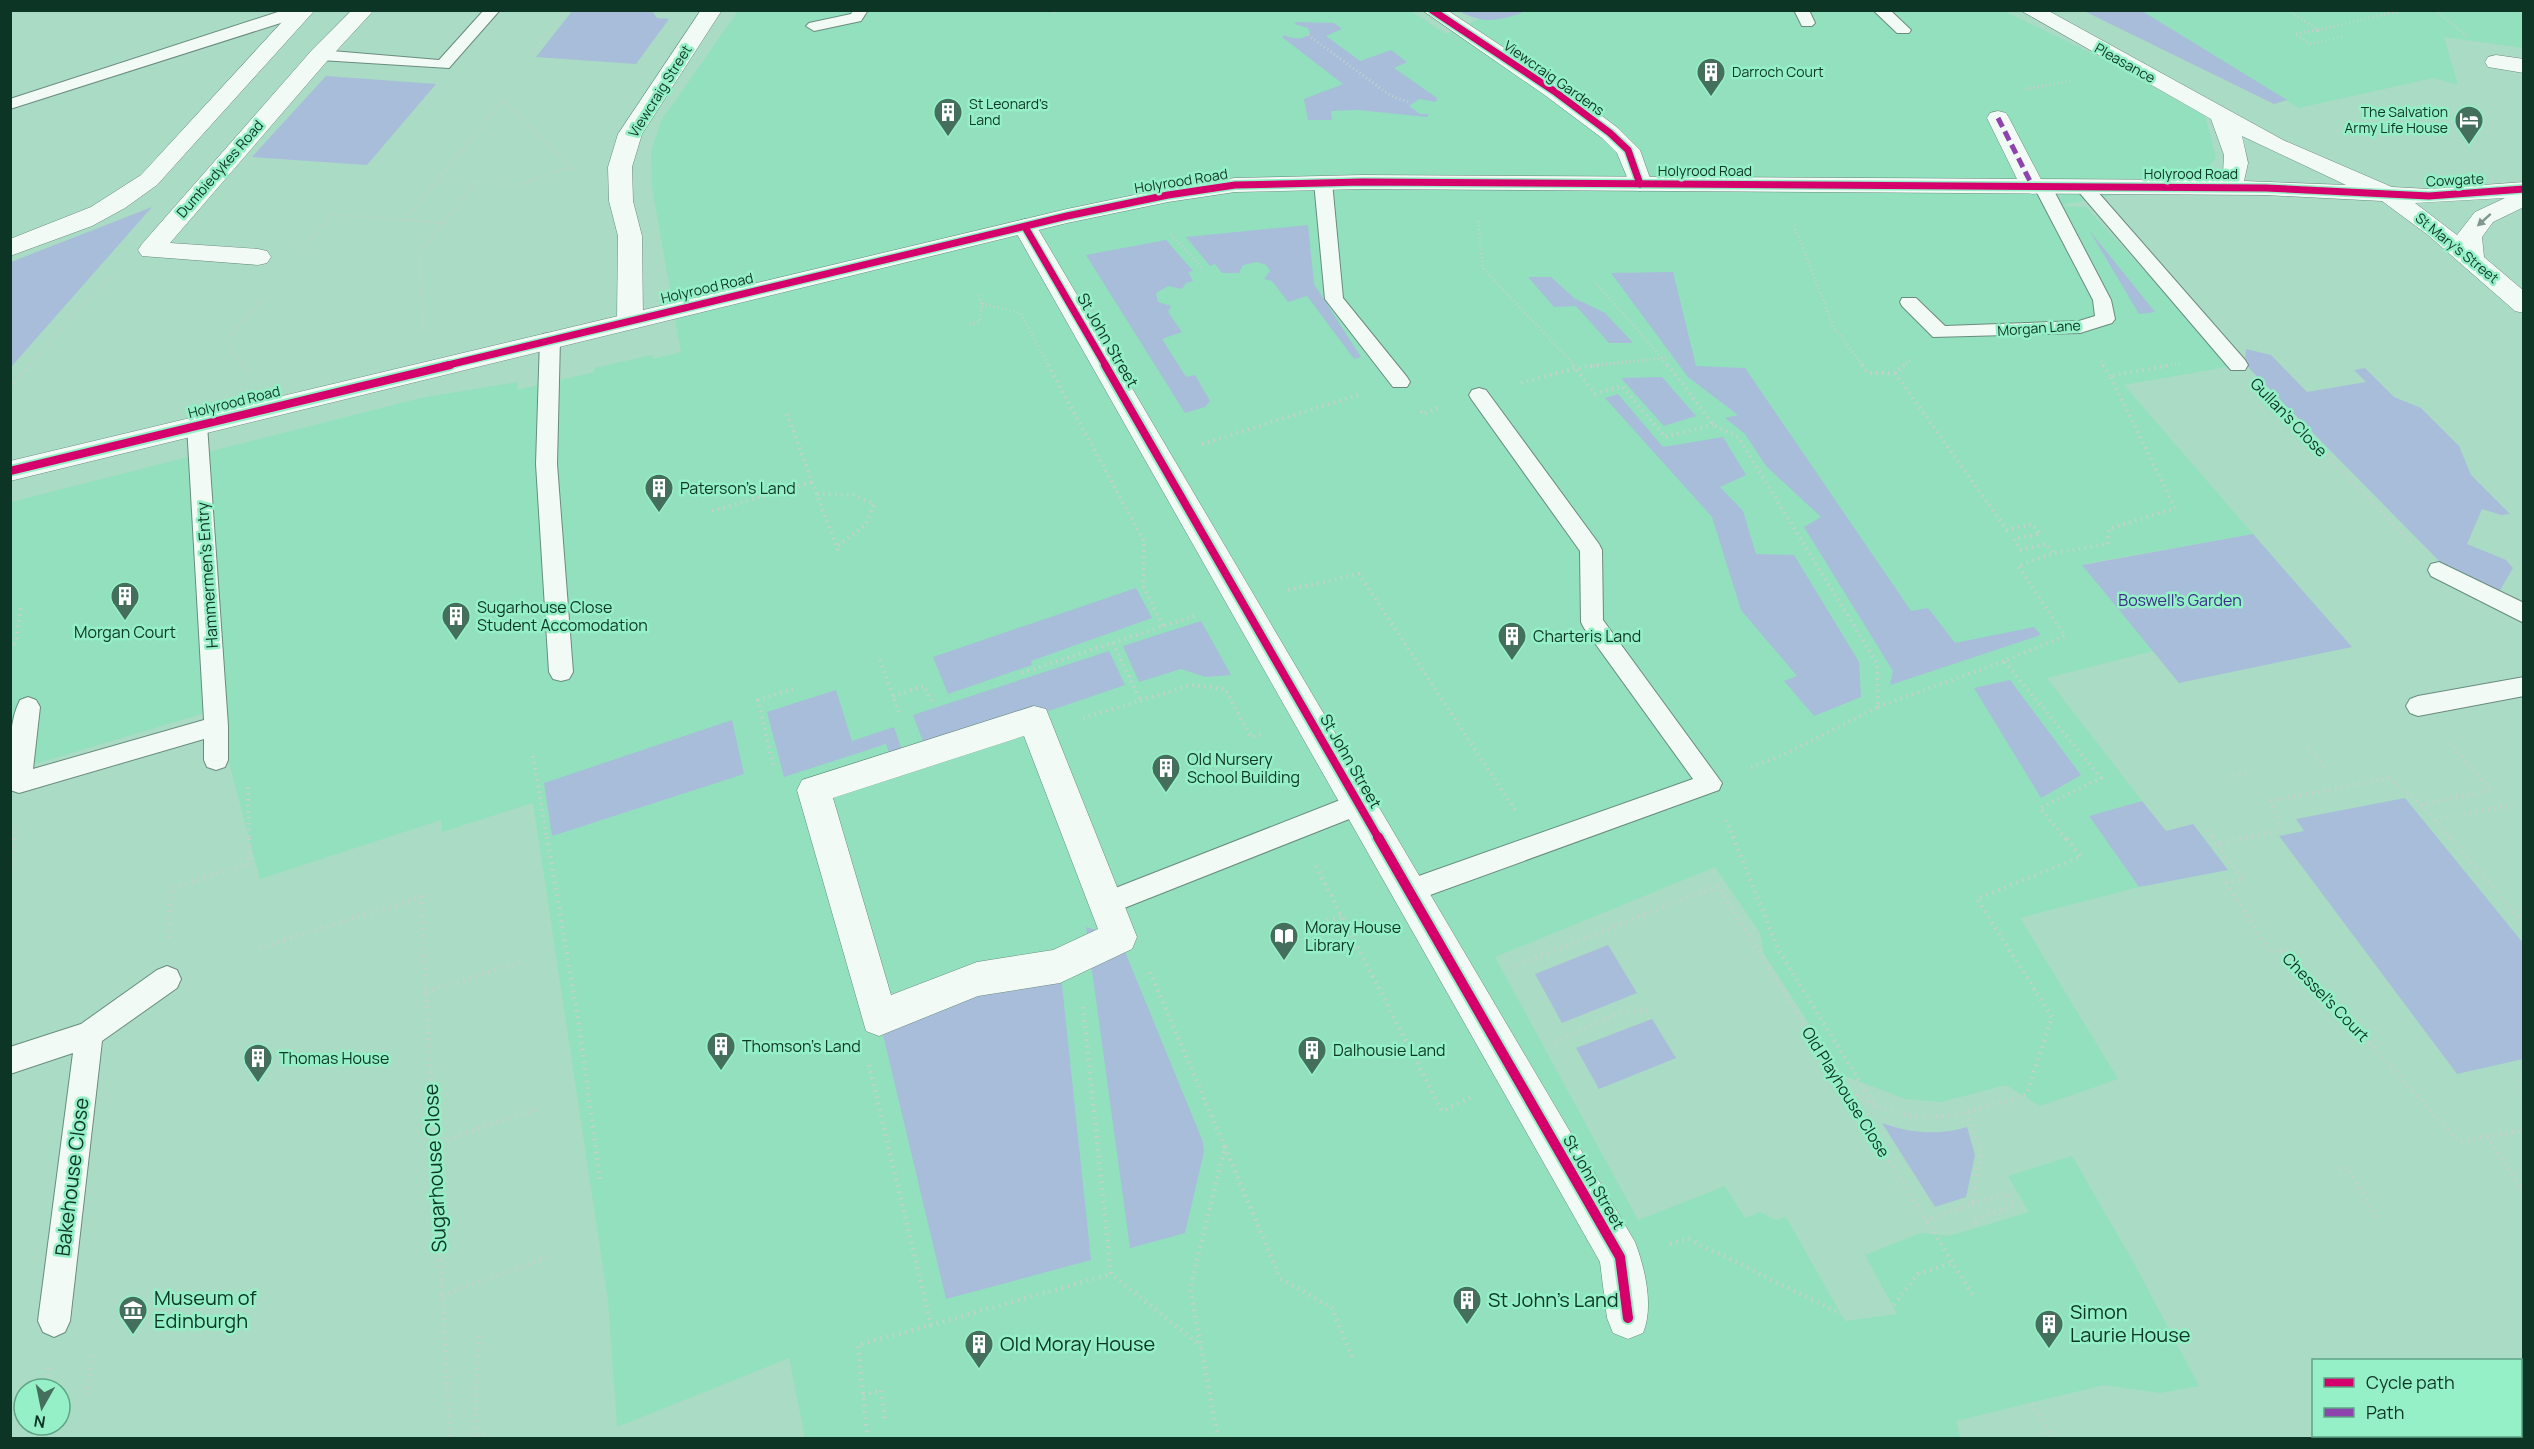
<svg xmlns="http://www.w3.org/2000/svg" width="2534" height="1449" font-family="Manrope,sans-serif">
  <rect width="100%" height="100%" fill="#aadbc5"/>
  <g fill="#92e0be">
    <path d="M1409,10L1446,34L1499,10L2004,11L2099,57L2205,116L2216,158L2199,177L2058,206L2086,207L2232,366L2124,385L2253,534L2083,564L2153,651L2047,678L2142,801L2089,816L2139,887L2020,918L2118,1079L2040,1106L2006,1085L1941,1102L1906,1099L1842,1075L1764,954L1760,933L1715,867L1495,957L1638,1220L1725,1186L1745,1218L1760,1212L1775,1220L1786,1217L1845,1321L1897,1314L1865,1255L1921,1233L1949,1236L2029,1212L2008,1176L2072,1156L2135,1265L2199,1386L2160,1393L2104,1385L1956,1421L1960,1437L1952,1438H805L789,1358L617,1427L608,1301L533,803L442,832L441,820L260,879L215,710L38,763L11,766V502L421,398L518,382L517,390L521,389L595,372L594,368L652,355L653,359L681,352L652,187L651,152L661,121L738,11Z"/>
    <path d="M2142,11H2523V48L2444,37L2458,85L2433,78L2299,108Z"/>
  </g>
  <g fill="#a7bdda">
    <path d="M573,10L652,11L657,18L669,19L636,64L536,57Z"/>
    <path d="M1522,11V13C1496,21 1483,24 1459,11Z"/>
    <path d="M2084,11H2142L2287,100L2274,104Z"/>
    <path d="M1296,22L1334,23L1342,29L1326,36L1360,61L1391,50L1407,62L1394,68L1437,98L1436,102L1419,99L1409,106L1420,114H1429L1427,117L1358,110L1331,111L1332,120H1308L1304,99L1343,84L1282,37L1284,35C1293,39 1303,41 1310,33L1308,28L1294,24Z"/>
    <path d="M326,76L436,84L367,165L252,157Z"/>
    <path d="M152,207L11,367V262Z"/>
    <path d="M1308,225L1314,284L1361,357L1354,359L1307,296L1288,302L1272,281L1264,279L1270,271L1266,265L1257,262L1243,265L1239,273H1222L1215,264L1210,266L1186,237Z"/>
    <path d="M2089,230L2155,312L2139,314Z"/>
    <path d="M1166,240L1193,271L1188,272L1193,281L1186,283L1182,289L1168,286L1156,293L1158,302L1171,306L1168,312L1182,332L1162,339L1186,377L1195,375L1210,401L1205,407L1185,413L1086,255Z"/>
    <path d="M1673,272L1696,366L1745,368L1911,611L1928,608L1955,643L2034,627L2041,635L1890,685L1893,671L1804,527L1821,517L1766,466L1745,434L1725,418L1738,415L1688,377L1611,273Z"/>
    <path d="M1528,277H1551L1574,298L1605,313L1633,343H1609L1576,306L1554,307Z"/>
    <path d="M2246,349L2271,355L2307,392L2366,382L2354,370L2365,368L2394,397L2421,408L2459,446L2471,475L2510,514L2501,515L2482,509L2467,544L2506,560L2513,568L2499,592L2449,571L2245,364Z"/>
    <path d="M1662,377L1696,416L1664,426L1621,378Z"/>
    <path d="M1618,394L1663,447L1723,437L1746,475L1720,487L1743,511L1756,554L1794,555L1859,662L1861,697L1814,716L1784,681L1797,676L1741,610L1712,517L1605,398Z"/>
    <path d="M2253,534L2352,647L2179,683L2082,565Z"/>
    <path d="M1136,588L1152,618L1031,661L1032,665L948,694L933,657Z"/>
    <path d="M1201,621L1231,675L1205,677L1181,669L1139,682L1123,646Z"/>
    <path d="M1109,651L1125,685L927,752L913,715Z"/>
    <path d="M2010,680L2081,775L2041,798L1974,688Z"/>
    <path d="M836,690L852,741L894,727L905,759L893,764L886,744L784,777L767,712Z"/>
    <path d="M732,720L744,774L552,836L544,783Z"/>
    <path d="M2405,798L2523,943V1059L2457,1074L2279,836L2304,831L2296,819Z"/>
    <path d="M2142,801L2166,831L2193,824L2228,870L2139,887L2089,816Z"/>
    <path d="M1086,927L1119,937L1203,1142L1204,1152L1185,1233L1130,1248Z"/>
    <path d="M1608,945L1637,993L1562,1023L1535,974Z"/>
    <path d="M1060,966L1091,1260L946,1299L879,1018Z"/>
    <path d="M1652,1019L1676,1058L1599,1089L1576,1048Z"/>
    <path d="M1882,1123C1910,1133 1938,1136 1967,1127L1975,1155L1966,1197L1935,1207Z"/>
  </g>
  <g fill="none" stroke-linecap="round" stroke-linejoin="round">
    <g stroke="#698c7e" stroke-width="2">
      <g id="service">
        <path d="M284,10H303L287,21L10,109V99Z"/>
        <path d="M484,10H500L449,68L320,60L312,55L320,50L439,60Z"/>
        <path d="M853,10H868L861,21L814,31L806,26L809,23L851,14Z"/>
        <path d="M1794,10H1809L1815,23L1812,26H1802Z"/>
        <path d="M1873,10H1890L1911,30L1909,33H1897Z"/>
        <path d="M1323,177L1332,182L1343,298L1407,377L1410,382L1407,387H1393L1325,299L1314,182Z"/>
        <path d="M2043,182L2052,187L2111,300L2115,319L2112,323L2080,333L1933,337L1902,306L1900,302L1902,298H1916L1945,326L2079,321L2095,316L2093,300L2034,187Z"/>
        <path d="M2084,182L2090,183L2245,360L2248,365L2245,370H2231L2078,191L2075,187Z"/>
        <path d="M550,333L557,334L560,339L557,464L573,672L569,679L561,681L553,679L549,672L536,464L540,339L543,334Z"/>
        <path d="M1479,388L1486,390L1599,544L1602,550L1603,620L1722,783L1719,790L1408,903L1399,899L1395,891L1399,883L1693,779L1584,628L1581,622L1580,551L1472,400L1469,395L1472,390Z"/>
        <path d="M197,418L204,420L207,425L228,726V760L225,767L216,770L207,767L204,760V739L19,793L10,790C10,763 7,725 20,700L28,697L36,700L40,707L33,769L204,720L187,425L190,420Z"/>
        <path d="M2439,562L2524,603V623L2431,576L2428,570L2431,564Z"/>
        <path d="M2524,677V696L2418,716L2410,713L2406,706L2410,699L2418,696Z"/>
        <path d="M1358,793L1367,796L1370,804L1367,812L1104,916L1095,912L1091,904L1095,896Z"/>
        <path d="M167,966L177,970L181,979L177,988L102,1041L70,1321L65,1332L54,1337L43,1332L38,1321L73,1053L10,1074V1047L81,1024L157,970Z"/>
      </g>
    </g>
    <g stroke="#698c7e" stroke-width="1">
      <g id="pedestrian">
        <path d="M1998,111L2006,113L2009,118L2045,187L2041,192L2033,194L2025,192L2021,187L1987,118L1990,113Z"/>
        <path d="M1034,706L1046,709L1050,719L1137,937L1132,949L1060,983L978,996L879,1036L866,1031L797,790L802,780ZM1024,736L1098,929L1053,950L977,962L891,995L833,798Z"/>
      </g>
    </g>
    <g stroke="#698c7e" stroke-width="1">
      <g id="minor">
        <path d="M293,10H315L157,185L125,208L92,226L10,256V239L91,207L141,175Z"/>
        <path d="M352,10H374L328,60L170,243L258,249L267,251L271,257L267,263L258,265L142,256L138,250L142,244L312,50Z"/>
        <path d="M701,10H722L642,134L632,167L633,201L642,236L643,320L639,326L630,329L621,326L617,320L618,236L609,201L608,167L618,134Z"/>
        <path d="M1422,10H1447L1562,86L1618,128L1640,150L1652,184L1648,189L1640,191L1632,189L1617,153L1602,138L1546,96Z"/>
        <path d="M2496,55L2524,59V73L2488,67L2485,62L2488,57Z"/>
        <path d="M1025,219L1034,222L1037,227L1635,1242C1645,1268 1654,1307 1643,1333L1628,1339L1613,1333L1607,1318L1600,1262L1013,227L1016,222Z"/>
      </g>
    </g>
    <g stroke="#698c7e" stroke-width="1">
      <g id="tertiary">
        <path d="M2020,10H2047L2283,140L2392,187L2429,189L2524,182V207L2493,222L2482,237L2484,257L2524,291V313L2515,311L2428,235L2382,201L2266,195L1362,189L1235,192L1168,202L1067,223L10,481V461L1067,209L1168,188L1235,178L1362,175L2211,180L2223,174L2224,155L2211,119ZM2242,136L2346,185L2244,181L2248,163ZM2505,198L2475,212L2457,235L2415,203Z"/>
        <path d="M2520,1407H2524V1438H2447L2448,1436H2520Z"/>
      </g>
    </g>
    <g stroke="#c3d2cb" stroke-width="3" stroke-dasharray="1 3" stroke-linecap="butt">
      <path d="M1051,10L1057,14"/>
      <path d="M2288,10L2318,30L2403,10"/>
      <path d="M2435,10L2467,36"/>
      <path d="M2317,30L2295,34L2310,44L2345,36"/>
      <path d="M1308,35L1391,96L1411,103"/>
      <path d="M533,53L566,10"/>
      <path d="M2026,89L2074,80"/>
      <path d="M441,179L519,185L570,167"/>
      <path d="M406,219L503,100L576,172"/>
      <path d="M1478,221L1483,268L1575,366"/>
      <path d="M1794,225L1834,328L1863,366"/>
      <path d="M1171,234L1202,268"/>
      <path d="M298,255L332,214L443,223"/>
      <path d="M1596,283L1648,342"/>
      <path d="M982,304L1020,313L1049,366"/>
      <path d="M970,324L980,321L982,304L978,294"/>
      <path d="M423,330L420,253L475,182"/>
      <path d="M2101,361L2104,366"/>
      <path d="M29,366L97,288L116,274"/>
      <path d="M244,366L227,341L263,298"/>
      <path d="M1590,366L1670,357"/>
      <path d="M1903,366L1910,360"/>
      <path d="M2163,366L2182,363"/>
    </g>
    <g stroke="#c3d2cb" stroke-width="4" stroke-dasharray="1.5 4.5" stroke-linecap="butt">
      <path d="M243,365L247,371"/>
      <path d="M1048,365L1144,541L1143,586L1163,626"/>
      <path d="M1573,365L1595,394L1622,386L1665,437L1713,425"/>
      <path d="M1862,365L1868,373H1895L1904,365"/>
      <path d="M2103,365L2110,376"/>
      <path d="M1895,373L2007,530L2032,524L2040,534L2014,539L2021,550L2047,544L2054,553"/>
      <path d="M1521,383L1576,368L1602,365"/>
      <path d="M10,388L30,365"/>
      <path d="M1686,388L1713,425L1738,437L1877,663L1878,707L1785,754L1747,769"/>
      <path d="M2263,390L2413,544"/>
      <path d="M1421,411L1423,414L1440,407"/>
      <path d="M787,414L838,551"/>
      <path d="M1202,444L1358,395"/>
      <path d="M817,494L854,495L874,504L866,524L837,547"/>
      <path d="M712,511L812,482"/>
      <path d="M1288,590L1359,574L1515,810"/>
      <path d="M1113,643L1140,699"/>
      <path d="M10,649L16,642L21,604"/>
      <path d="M880,660L900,715"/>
      <path d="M1022,673L1197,615"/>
      <path d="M893,696L924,686L933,704"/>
      <path d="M1878,707L2004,661"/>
      <path d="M1083,718L1192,685L1225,689L1251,737L1262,734"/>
      <path d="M2308,747L2326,769"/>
      <path d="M533,756L547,839"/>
      <path d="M773,765L758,700L796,688"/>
      <path d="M2233,775L2249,773"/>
      <path d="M248,787L249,839"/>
      <path d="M2422,805L2451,839"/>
      <path d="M1726,820L1734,839"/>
      <path d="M2435,820L2511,805"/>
      <path d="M2207,830L2213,839"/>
      <path d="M14,839L16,822"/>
      <path d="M2066,839L2040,808L2101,778L2004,661L2065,636L2018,566L2054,553L2108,544L2109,529L2175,508L2110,376L2171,365"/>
      <path d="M2240,839L2281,830L2271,801L2389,778L2422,805L2490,790L2450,743"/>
    </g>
    <g stroke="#c3d2cb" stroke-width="4.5" stroke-dasharray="1.5 5" stroke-linecap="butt">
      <path d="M547,837L579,1026L600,1180"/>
      <path d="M1733,837L1779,951L1876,1108"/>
      <path d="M2212,837L2217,844"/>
      <path d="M2247,837L2217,844L2243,880L2227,883L2269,951L2285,950L2459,1142L2524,1130"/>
      <path d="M2450,837L2524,925"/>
      <path d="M1316,866L1442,1111L1471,1097"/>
      <path d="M10,872L14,837"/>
      <path d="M1327,921L1342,916"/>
      <path d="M169,938L171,888L249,864V837"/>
      <path d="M259,948L421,897L450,1438"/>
      <path d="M1511,967L1718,886L1974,1297"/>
      <path d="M1150,972L1225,1147L1190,1288L1218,1438"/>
      <path d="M426,992L521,962"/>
      <path d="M1083,1007L1111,1274L1201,1346"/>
      <path d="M1555,1042L1622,1012L1647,1010"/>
      <path d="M869,1065L931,1325L1111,1274"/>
      <path d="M2524,1076L2520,1077L2524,1105"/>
      <path d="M1844,1089C1917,1133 1951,1118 2027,1094L2052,1017L1977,899L2081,857L2065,837"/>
      <path d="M2487,1136L2524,1193"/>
      <path d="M435,1144L535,1109"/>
      <path d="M1225,1147L1280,1278L1332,1308L1352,1357"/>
      <path d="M2339,1169L2347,1167L2379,1221"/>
      <path d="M1972,1204L2007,1193L2014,1206L1974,1219L1978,1227"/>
      <path d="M1925,1220L1972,1204L1981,1154L1966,1113"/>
      <path d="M1670,1244L1689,1239L1841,1314"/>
      <path d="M442,1296L550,1256"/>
      <path d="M1894,1305L1918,1274L1952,1263"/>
      <path d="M479,1336L474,1437L485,1434"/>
      <path d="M46,1389L49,1366"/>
      <path d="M88,1395L92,1350"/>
      <path d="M863,1395L881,1390L885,1422"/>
      <path d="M2032,1403L2052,1438"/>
      <path d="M867,1432L858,1345L931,1325"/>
      <path d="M40,1438L42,1425"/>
    </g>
    <use href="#service" fill="#f2faf6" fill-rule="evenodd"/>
    <use href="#pedestrian" fill="#f2faf6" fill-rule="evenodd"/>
    <use href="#minor" fill="#f2faf6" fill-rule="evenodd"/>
    <use href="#tertiary" fill="#f2faf6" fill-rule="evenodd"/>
    <path stroke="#c3d2cb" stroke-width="3" stroke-dasharray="1 3" stroke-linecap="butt" d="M1648,342L1668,366"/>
    <path stroke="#c3d2cb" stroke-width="4" stroke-dasharray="1.5 4.5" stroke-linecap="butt" d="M1667,365L1686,388"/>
    <path stroke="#8e44ad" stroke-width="5" stroke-dasharray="10 5" stroke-linecap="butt" d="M1998,118L2033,187"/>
    <g stroke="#95f0c7" stroke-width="10">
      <g id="cycleway-far2">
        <path d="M1432,10L1554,91L1610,133L1628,150L1640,184"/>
        <path d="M1025,227L1106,366"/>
        <path d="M444,366L1067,216L1168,195L1235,185L1362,182L2266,188L2429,196L2524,189"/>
      </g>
    </g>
    <g stroke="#95f0c7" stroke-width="12">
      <g id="cycleway-far1">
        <path d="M1105,365L1379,839"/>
        <path d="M10,471L450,365"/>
      </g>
    </g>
    <g stroke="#95f0c7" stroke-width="14">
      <path id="cycleway" d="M1378,837L1620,1257L1628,1318"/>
    </g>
    <use href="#cycleway-far2" stroke="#d6006c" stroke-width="7"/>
    <use href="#cycleway-far1" stroke="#d6006c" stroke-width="8"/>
    <use href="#cycleway" stroke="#d6006c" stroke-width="10"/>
  </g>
  <defs><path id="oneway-solid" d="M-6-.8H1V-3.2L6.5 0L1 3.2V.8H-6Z" transform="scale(1.5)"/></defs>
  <use fill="#80988e" href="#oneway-solid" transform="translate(2484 220) rotate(138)"/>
  <defs>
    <g id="building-pin" transform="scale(1.5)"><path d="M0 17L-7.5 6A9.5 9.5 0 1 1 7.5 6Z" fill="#446f5d" stroke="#95f0c7"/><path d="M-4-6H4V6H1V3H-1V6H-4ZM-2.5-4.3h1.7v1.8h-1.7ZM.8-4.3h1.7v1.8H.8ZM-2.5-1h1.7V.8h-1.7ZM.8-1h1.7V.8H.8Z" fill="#fff"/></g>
    <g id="hotel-pin" transform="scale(1.5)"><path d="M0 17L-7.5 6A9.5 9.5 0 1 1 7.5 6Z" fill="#446f5d" stroke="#95f0c7"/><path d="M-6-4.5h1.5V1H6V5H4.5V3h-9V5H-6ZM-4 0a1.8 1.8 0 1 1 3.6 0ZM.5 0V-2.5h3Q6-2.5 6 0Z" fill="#fff"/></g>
    <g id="library-pin" transform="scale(1.5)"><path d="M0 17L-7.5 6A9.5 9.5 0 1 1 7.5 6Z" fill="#446f5d" stroke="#95f0c7"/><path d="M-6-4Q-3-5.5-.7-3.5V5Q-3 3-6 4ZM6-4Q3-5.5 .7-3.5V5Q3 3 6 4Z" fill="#fff"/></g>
    <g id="museum-pin" transform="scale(1.5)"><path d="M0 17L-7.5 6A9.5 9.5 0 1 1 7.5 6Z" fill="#446f5d" stroke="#95f0c7"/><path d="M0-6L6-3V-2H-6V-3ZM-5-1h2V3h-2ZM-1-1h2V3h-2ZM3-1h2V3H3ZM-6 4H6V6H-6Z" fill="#fff"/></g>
  </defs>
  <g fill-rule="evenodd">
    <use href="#building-pin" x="1711" y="72"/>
    <use href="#building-pin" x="948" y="112"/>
    <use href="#hotel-pin" x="2469" y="120"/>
    <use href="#building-pin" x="659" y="488"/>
    <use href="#building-pin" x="125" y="596"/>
    <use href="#building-pin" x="456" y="616"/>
    <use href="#building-pin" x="1512" y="636"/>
    <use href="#building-pin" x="1166" y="768"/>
    <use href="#library-pin" x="1284" y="936"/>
    <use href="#building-pin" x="721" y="1046"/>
    <use href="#building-pin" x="1312" y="1050"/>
    <use href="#building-pin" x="258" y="1058"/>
    <use href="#building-pin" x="1467" y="1300"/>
    <use href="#museum-pin" x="133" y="1310"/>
    <use href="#building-pin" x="2049" y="1324"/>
    <use href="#building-pin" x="979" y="1344"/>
  </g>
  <g text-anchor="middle" stroke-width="5" stroke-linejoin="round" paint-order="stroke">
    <g font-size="14" fill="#0d3525" stroke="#95f0c7">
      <text transform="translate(2125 63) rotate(29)" y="5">Pleasance</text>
      <text transform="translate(1554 78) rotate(35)" y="5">Viewcraig Gardens</text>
      <text transform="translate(660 91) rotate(-58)" y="5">Viewcraig Street</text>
      <text transform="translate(220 169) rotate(-49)" y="5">Dumbiedykes Road</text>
      <text x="1705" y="176">Holyrood Road</text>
      <text x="2191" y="179">Holyrood Road</text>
      <text transform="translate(2455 180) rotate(-3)" y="5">Cowgate</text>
      <text transform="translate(1181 181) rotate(-9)" y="5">Holyrood Road</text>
      <text transform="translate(2457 248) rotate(39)" y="5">St Mary's Street</text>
      <text transform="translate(707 288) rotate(-13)" y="5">Holyrood Road</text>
      <text transform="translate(2039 328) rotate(-4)" y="5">Morgan Lane</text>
      <text transform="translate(234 402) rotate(-14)" y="5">Holyrood Road</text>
    </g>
    <g font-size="14" fill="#0d3525" stroke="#95f0c7" text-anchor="start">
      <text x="1732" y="77">Darroch Court</text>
      <text x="969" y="109">St Leonard's<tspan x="969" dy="16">Land</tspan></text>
      <text x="2448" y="117" text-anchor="end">The Salvation<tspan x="2448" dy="16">Army Life House</tspan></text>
    </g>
    <g font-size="16" fill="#0d3525" stroke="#95f0c7">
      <text transform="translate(1108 340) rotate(60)" y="6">St John Street</text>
      <text transform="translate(2289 417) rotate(46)" y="6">Gullan's Close</text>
      <text transform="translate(207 575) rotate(-94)" y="6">Hammermen's Entry</text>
      <text transform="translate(1351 761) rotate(60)" y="6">St John Street</text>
      <text transform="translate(2326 997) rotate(46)" y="6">Chessel's Court</text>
      <text transform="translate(1846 1092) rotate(58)" y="6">Old Playhouse Close</text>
      <text transform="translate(1594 1182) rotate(60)" y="6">St John Street</text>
    </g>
    <g font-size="16" fill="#0d3525" stroke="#95f0c7" text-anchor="start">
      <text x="680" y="494">Paterson's Land</text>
      <text x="477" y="613">Sugarhouse Close<tspan x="477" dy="18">Student Accomodation</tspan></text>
      <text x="125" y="638" text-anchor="middle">Morgan Court</text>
      <text x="1533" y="642">Charteris Land</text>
      <text x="1187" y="765">Old Nursery<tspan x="1187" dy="18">School Building</tspan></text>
      <text x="1305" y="933">Moray House<tspan x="1305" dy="18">Library</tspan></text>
      <text x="742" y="1052">Thomson's Land</text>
      <text x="1333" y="1056">Dalhousie Land</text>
      <text x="279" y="1064">Thomas House</text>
    </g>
    <g font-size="16" fill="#3c2d8a" stroke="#95f0c7">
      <text x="2180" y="606">Boswell's Garden</text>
    </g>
    <g font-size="20" fill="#0d3525" stroke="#95f0c7">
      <text transform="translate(435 1168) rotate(-93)" y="7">Sugarhouse Close</text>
      <text transform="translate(72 1177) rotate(-83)" y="7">Bakehouse Close</text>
    </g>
    <g font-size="20" fill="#0d3525" stroke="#95f0c7" text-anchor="start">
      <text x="154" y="1305">Museum of<tspan x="154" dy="23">Edinburgh</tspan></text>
      <text x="1488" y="1307">St John's Land</text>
      <text x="2070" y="1319">Simon<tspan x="2070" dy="23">Laurie House</tspan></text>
      <text x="1000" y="1351">Old Moray House</text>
    </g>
  </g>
  <rect width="2534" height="1449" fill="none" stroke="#0d3525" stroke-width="24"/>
  <rect x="2312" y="1359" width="210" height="78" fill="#95f0c7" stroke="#5fa586" stroke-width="1.5"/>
  <rect x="2324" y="1378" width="30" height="9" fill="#d6006c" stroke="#5fa586" stroke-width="1.5"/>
  <text x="2366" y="1389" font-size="18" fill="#0d3525">Cycle path</text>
  <rect x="2324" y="1408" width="30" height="9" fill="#8e44ad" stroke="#5fa586" stroke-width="1.5"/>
  <text x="2366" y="1419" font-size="18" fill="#0d3525">Path</text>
  <g transform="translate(42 1407) rotate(189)"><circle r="28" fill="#95f0c7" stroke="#5fa586" stroke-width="1.5"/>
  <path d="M0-4.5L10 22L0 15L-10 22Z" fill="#446f5d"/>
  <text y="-9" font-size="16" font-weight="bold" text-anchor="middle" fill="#0d3525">N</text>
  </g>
</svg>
